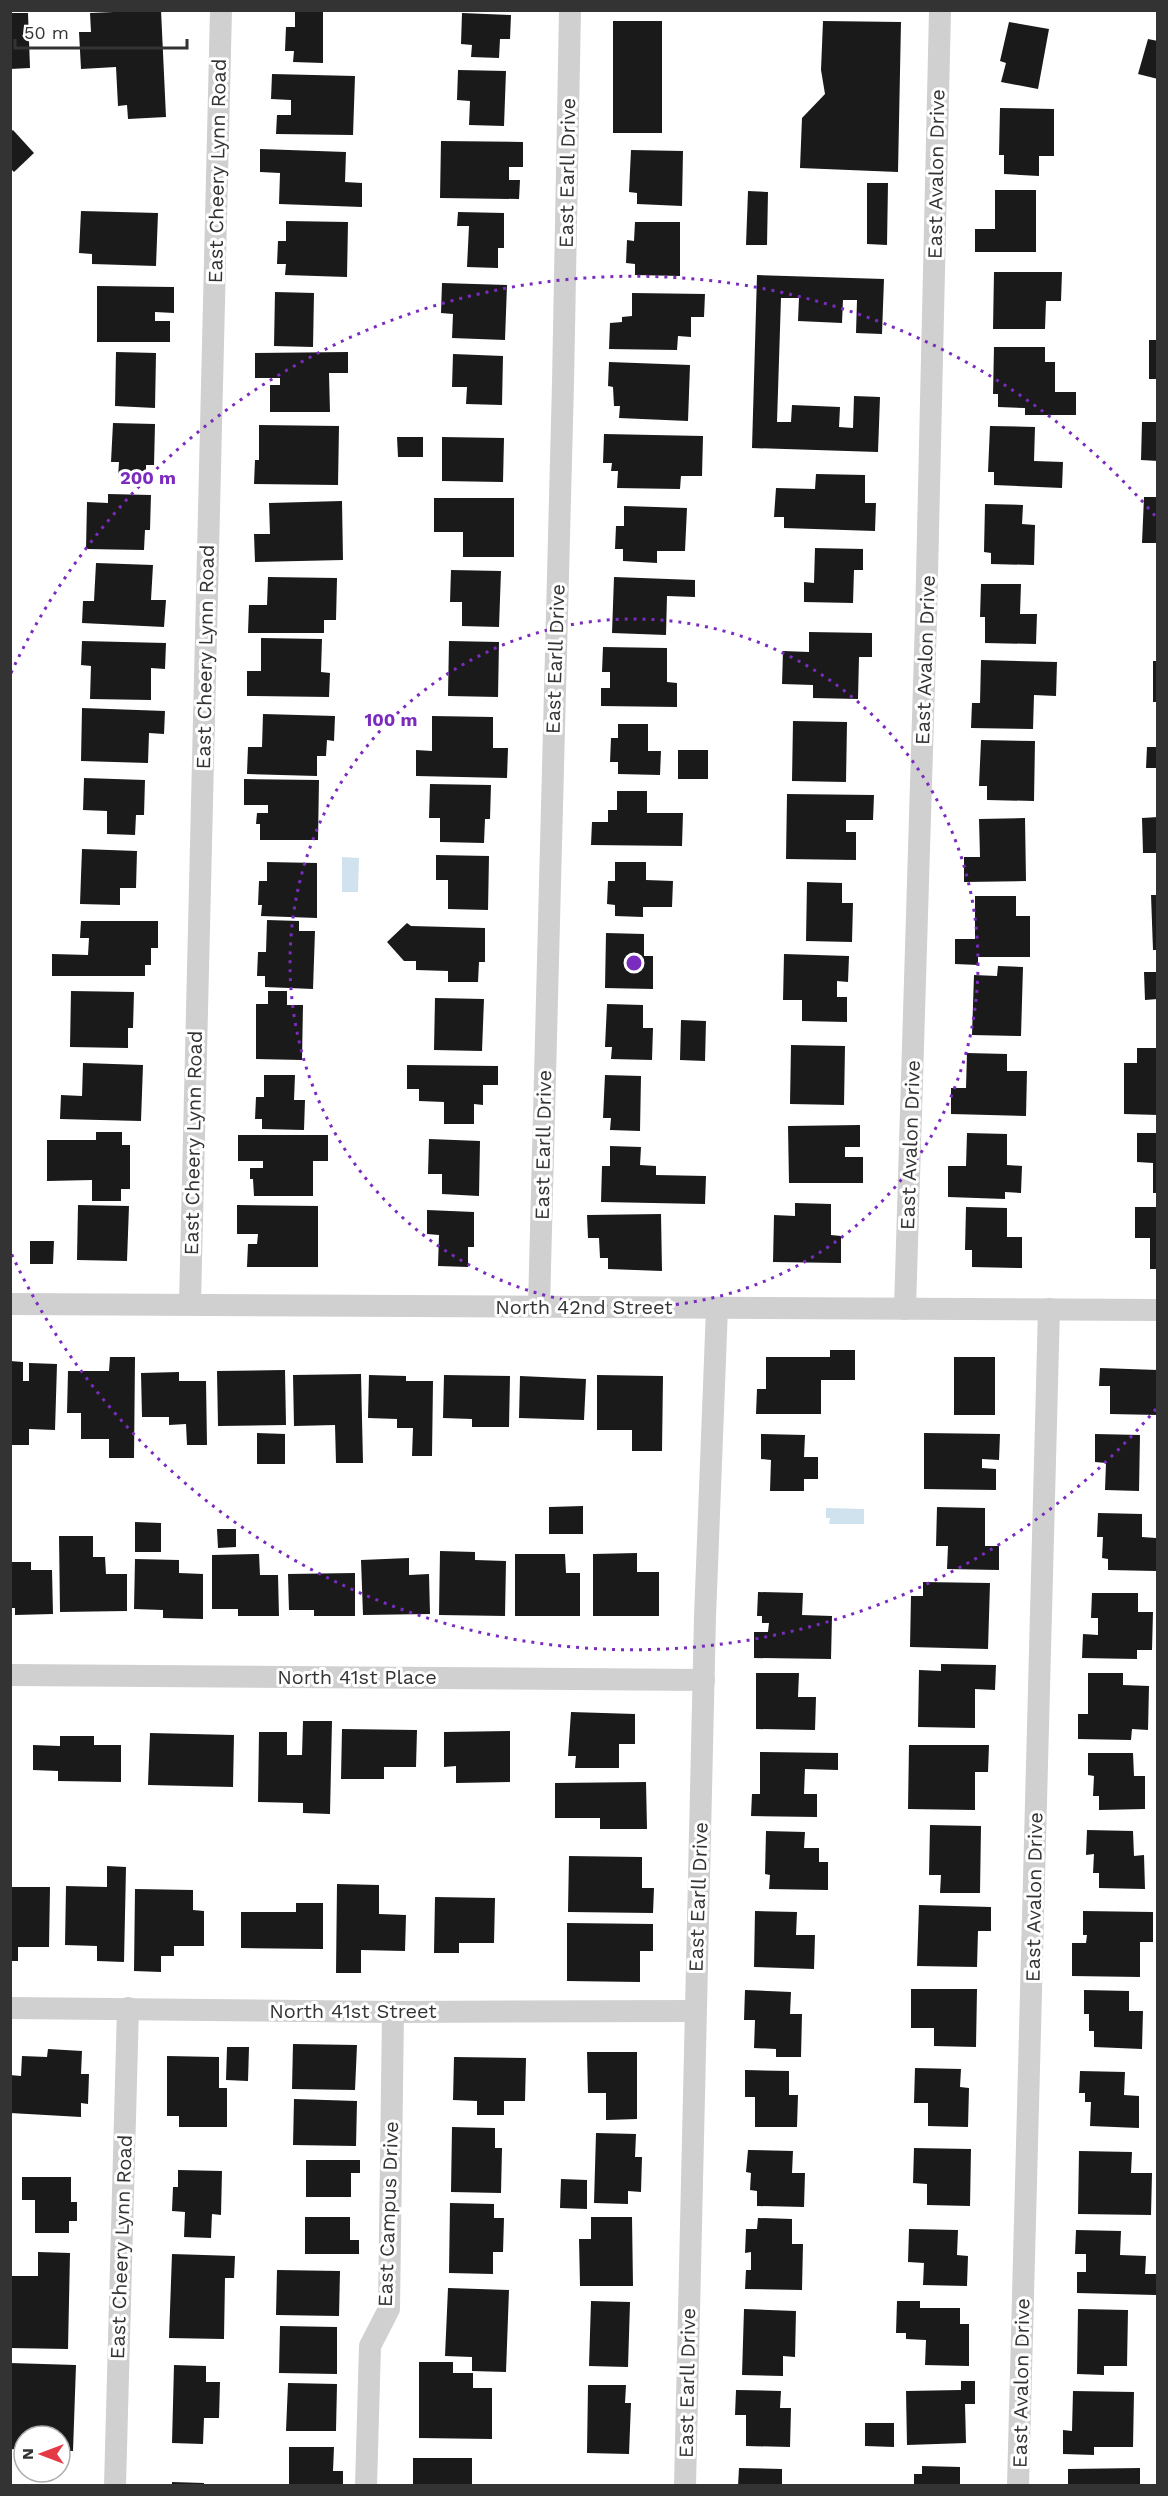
<svg xmlns="http://www.w3.org/2000/svg" width="1168" height="2496" font-family="'Work Sans',sans-serif">
  <rect width="100%" height="100%" fill="#fff"/>
  <g fill="#cfe2ee">
    <path d="M342,857L359,858L358,892H342Z"/>
    <path d="M826,1508L864,1509V1524H829L830,1518H826Z"/>
  </g>
  <g fill="#1a1a1a">
    <path d="M161,10L166,117L128,119L127,105L118,106L116,67L81,69L79,32H91L90,13Z"/>
    <path d="M295,10H323V63L293,62L294,51H285L286,27H295Z"/>
    <path d="M10,13H28L30,68L10,69Z"/>
    <path d="M462,13L511,15L510,39H500L499,58L471,57L472,45L461,44Z"/>
    <rect x="613" y="21" width="49" height="112"/>
    <path d="M823,21L901,22L898,172L800,168L802,118L825,94L821,70Z"/>
    <path d="M1009,22L1049,29L1038,89L1001,82L1006,63L1000,61Z"/>
    <path d="M1148,39L1158,41V79L1138,74Z"/>
    <path d="M458,70L506,71L504,126L469,125L470,101L457,100Z"/>
    <path d="M272,74L355,76L353,135L276,134L277,115H291V100L271,99Z"/>
    <path d="M1000,108L1054,109V156H1039V176L1004,174V155H999Z"/>
    <path d="M13,130L34,153L14,172L10,168V132Z"/>
    <path d="M441,141L523,142V167H509V180H520L519,199L440,198Z"/>
    <path d="M260,149L346,152L345,182L362,183V207L279,204L280,173L260,172Z"/>
    <path d="M631,150L683,151L682,206L637,204V193L629,192Z"/>
    <path d="M867,183H888L887,245L867,244Z"/>
    <path d="M995,190H1036V252H975V229H995Z"/>
    <path d="M748,191L768,192L767,245H746Z"/>
    <path d="M81,211L158,213L156,266L92,264V254L79,253Z"/>
    <path d="M458,212L504,213V248H498V268L467,267L469,226H457Z"/>
    <path d="M286,221L348,222L347,277L285,275L286,264H277L278,241H286Z"/>
    <path d="M635,222H680V276L635,275V264L626,263L627,240L634,241Z"/>
    <path d="M994,272H1062L1061,301H1046L1045,329H993Z"/>
    <path d="M757,275L884,279L882,334L856,333L857,300H843L842,323L798,321L799,298H781L777,422H791L792,405L840,407L839,427L853,428L854,396L880,397L878,452L752,448Z"/>
    <path d="M442,283L507,285L505,340L452,338L453,314L441,313Z"/>
    <path d="M97,286L174,287V313L155,312V321H170V342H97Z"/>
    <path d="M275,292L314,293L313,347L274,346Z"/>
    <path d="M632,293L705,294L704,317H691V337L678,336L677,350L609,349L610,323L622,322V317L632,316Z"/>
    <rect x="1149" y="340" width="9" height="39"/>
    <path d="M994,347H1045V362H1055V392H1076V415H1025V408L998,407V394H993Z"/>
    <path d="M116,352L156,353L155,408L115,406Z"/>
    <path d="M348,352V373H329L330,412H270V385H280V378H255V353Z"/>
    <path d="M453,354L503,356L502,405L466,404L467,387H452Z"/>
    <path d="M609,362L690,365L688,421L619,418L620,406H614L613,387L608,386Z"/>
    <path d="M1142,422H1158V461L1141,460Z"/>
    <path d="M113,423L155,424L154,465H146V479L118,478L119,462H111Z"/>
    <path d="M259,425L339,426L338,485L254,484L255,460H259Z"/>
    <path d="M990,426L1035,427L1034,461L1063,462L1062,488L994,485V472H988Z"/>
    <path d="M604,434L703,436L702,476H681L680,489L617,488L618,471H611L612,463H603Z"/>
    <path d="M397,437H423V457H398Z"/>
    <path d="M442,437L504,438L503,482L442,481Z"/>
    <path d="M816,474L865,475V503H876L875,531L784,528V517H774L776,488L815,489Z"/>
    <path d="M108,494L151,495L150,530H145L144,550L86,549L87,502L108,503Z"/>
    <path d="M1144,497H1158V543H1142Z"/>
    <path d="M434,498H514V557H463V532H434Z"/>
    <path d="M342,501L343,560L255,562L254,534H270L269,503Z"/>
    <path d="M985,504L1023,505L1022,524L1035,525L1034,565L991,564V553L984,552Z"/>
    <path d="M624,506L687,508L685,551H657V563L623,561V549H615L616,526H624Z"/>
    <path d="M815,548L863,549V570H854L853,603L804,602V582L814,583Z"/>
    <path d="M96,563L153,565L151,600H166L164,627L82,623L83,601H94Z"/>
    <path d="M451,570L501,571L499,627L462,626V602H450Z"/>
    <path d="M268,577L337,578L336,620H324V633H248L249,605H267Z"/>
    <path d="M614,577L695,580V597L667,596L666,635L612,633Z"/>
    <path d="M981,584H1021L1020,614H1037L1036,644L985,643V617H980Z"/>
    <path d="M809,632L872,633V657H859L858,699L813,698V685L782,684L783,651L809,652Z"/>
    <path d="M261,638L322,639L321,672L330,673L329,697L247,696V671H261Z"/>
    <path d="M82,641L166,643L165,669L151,668V700L90,699L91,666L81,665Z"/>
    <path d="M449,641L499,642L498,697L448,696Z"/>
    <path d="M603,647L667,648V682L677,683V707L601,706V688H610V672H602Z"/>
    <path d="M981,660L1057,662L1056,696L1034,695L1033,729L971,728L972,703H980Z"/>
    <rect x="1153" y="661" width="5" height="41"/>
    <path d="M82,708L165,711L164,734L149,733L148,763L81,761Z"/>
    <path d="M263,714L335,716L334,741L327,740L326,756H317V776L247,774L248,747H262Z"/>
    <path d="M432,716L493,717V748H508L507,778L416,776V750L432,751Z"/>
    <path d="M793,721L847,722L846,782L792,781Z"/>
    <path d="M618,724H648V751H661L660,775L618,774V762H610L611,738H618Z"/>
    <path d="M981,740L1035,741L1034,801L987,800V786H979Z"/>
    <path d="M1147,747H1158V768H1146Z"/>
    <rect x="678" y="750" width="30" height="29"/>
    <path d="M84,778L145,780L144,815H136L135,835L107,834V811L83,810Z"/>
    <path d="M244,779L319,780L318,840H260V824H256L257,813H268V805H244Z"/>
    <path d="M430,784L491,785L490,819H485L484,843L440,842V818H429Z"/>
    <path d="M617,791H647V813H683L682,846L591,845L592,822H608V810H617Z"/>
    <path d="M787,794L874,795L873,820H846V832H856V860L786,859Z"/>
    <path d="M1158,817V853H1143L1142,818Z"/>
    <path d="M1025,818L1026,881L964,882V857H980L979,819Z"/>
    <path d="M82,849L137,851L136,888H120V905L80,904Z"/>
    <path d="M436,855L489,856L488,910L448,909V880H436Z"/>
    <path d="M267,862L317,863V918L261,916L262,905H258L259,881H267Z"/>
    <path d="M615,862H646V880L673,881L672,907H643V917L615,916V905L607,904L608,881H615Z"/>
    <path d="M807,882L842,883V903H853L852,942L806,941Z"/>
    <path d="M1151,895H1158V950H1153Z"/>
    <path d="M975,896H1016V916H1030V957H978V965L955,964V939H975Z"/>
    <path d="M267,920L299,921V931H315L313,989L265,987V976H257L258,952H266Z"/>
    <path d="M81,921H158V948H151V965H145V976H52V954L88,955L89,938H80Z"/>
    <path d="M407,923L411,926L485,928V962H479L478,982H448V971L416,970V961H404L387,942Z"/>
    <path d="M606,933L644,934V956H653V989L605,988Z"/>
    <path d="M784,954L849,956L848,982L837,981V997H847V1022L802,1021V1000H783Z"/>
    <path d="M998,966L1023,967L1021,1036L972,1035L974,975L997,976Z"/>
    <path d="M1144,972H1158V999L1145,1000Z"/>
    <path d="M71,991L134,992L133,1028H128V1048L70,1047Z"/>
    <path d="M268,991H287V1005H303L302,1060L256,1059V1004H268Z"/>
    <path d="M435,998L484,999L482,1051L434,1050Z"/>
    <path d="M607,1004L643,1005V1028H653L652,1060L611,1059L612,1047H605Z"/>
    <path d="M681,1020L706,1021L705,1061L680,1060Z"/>
    <path d="M791,1045L845,1046L844,1105L790,1104Z"/>
    <path d="M1137,1048H1158V1115L1124,1114V1063H1137Z"/>
    <path d="M967,1053L1007,1054V1071H1027L1026,1116L951,1114V1088H966Z"/>
    <path d="M83,1063L143,1065L141,1121L60,1119L61,1095L82,1096Z"/>
    <path d="M407,1065L498,1066V1085H483V1105L474,1104V1124H444V1102L419,1101V1089H407Z"/>
    <path d="M264,1075H295L294,1100H305L304,1130L262,1129V1119H255L256,1097H264Z"/>
    <path d="M605,1075L641,1076L640,1131L610,1130L611,1118H603Z"/>
    <path d="M860,1125V1147H845V1157H863V1183H789L788,1126Z"/>
    <path d="M96,1132H122V1145H130V1189H121V1201H92V1180L47,1181V1140H96Z"/>
    <path d="M967,1133L1007,1134V1165L1022,1166L1021,1193L1005,1192V1199L948,1197V1166H966Z"/>
    <path d="M1137,1133H1158V1193H1153V1163L1137,1162Z"/>
    <path d="M238,1135H328V1161H313V1196H254L253,1179H250V1168H263V1161H238Z"/>
    <path d="M429,1139L480,1141L479,1196L442,1194V1174H428Z"/>
    <path d="M610,1146L641,1147L640,1165L656,1166V1175L706,1176L705,1204L601,1202L602,1166H610Z"/>
    <path d="M795,1203L831,1204V1235L841,1236V1263L773,1262L774,1215L795,1216Z"/>
    <path d="M78,1205L129,1206L127,1261L77,1260Z"/>
    <path d="M237,1205L318,1206V1267H247L248,1244H257L258,1234H237Z"/>
    <path d="M966,1207L1007,1208V1237H1022V1268L972,1267V1250H965Z"/>
    <path d="M1135,1207H1158V1269H1150V1238H1135Z"/>
    <path d="M427,1210L474,1212V1247H468V1267L438,1266L439,1235L427,1234Z"/>
    <path d="M661,1214L662,1271L608,1269V1258H600L599,1238H588L587,1215Z"/>
    <path d="M30,1241H54L53,1264H30Z"/>
    <path d="M830,1350H855V1380H821V1414H756L757,1389H766V1357H830Z"/>
    <path d="M110,1357H135L134,1458H109V1439H81V1413H67L68,1371H109Z"/>
    <rect x="954" y="1357" width="41" height="58"/>
    <path d="M10,1361L23,1362V1381H29V1363L57,1364L55,1430L29,1429V1445H10Z"/>
    <path d="M1100,1368L1158,1370L1157,1415L1110,1414V1386H1099Z"/>
    <path d="M285,1370L286,1425L218,1426L217,1371Z"/>
    <path d="M179,1372V1381H206L207,1445H187L186,1424L169,1425V1417H142L141,1373Z"/>
    <path d="M361,1374L363,1463H336L335,1425L294,1426L293,1375Z"/>
    <path d="M369,1375L406,1376V1381H433L432,1456H412L413,1428H397V1419L368,1418Z"/>
    <path d="M444,1375L510,1376L509,1427H472V1419L443,1418Z"/>
    <path d="M597,1375L663,1376L662,1451H632V1430H597Z"/>
    <path d="M520,1376L586,1379L584,1420L519,1418Z"/>
    <path d="M257,1433L285,1434V1464H257Z"/>
    <path d="M924,1433L1000,1434L999,1460L982,1459V1468L996,1469V1490L924,1489Z"/>
    <path d="M761,1434L805,1435L804,1457H818V1479H804V1491H770L771,1460L761,1459Z"/>
    <path d="M1095,1434L1140,1435L1139,1491L1105,1490L1106,1463L1095,1462Z"/>
    <path d="M583,1506V1534H549V1507Z"/>
    <path d="M937,1507L985,1508V1546H999V1570L947,1569L948,1546H936Z"/>
    <path d="M1098,1513L1142,1514V1537L1156,1538V1571L1108,1570V1559L1102,1558L1103,1537H1097Z"/>
    <path d="M135,1522L161,1523V1552H135Z"/>
    <path d="M217,1529H236V1547L218,1548Z"/>
    <path d="M59,1536H93V1557H105L106,1574H127V1611L60,1612Z"/>
    <path d="M440,1551L475,1552V1560L506,1561L505,1616L439,1615Z"/>
    <path d="M637,1553V1572H659V1616H593V1554Z"/>
    <path d="M259,1554L260,1575H278L279,1616H238V1609H212V1555Z"/>
    <path d="M515,1554H565L566,1573H580V1616H515Z"/>
    <path d="M409,1558V1575L429,1574L430,1614L363,1615L361,1560Z"/>
    <path d="M135,1559L179,1560V1573L203,1574V1619L163,1618V1610L134,1609Z"/>
    <path d="M10,1562H31V1570H52L53,1614L15,1615V1608H10Z"/>
    <path d="M355,1573V1616H314V1610H289L288,1574Z"/>
    <path d="M923,1582L990,1583L988,1649L910,1647L911,1596H923Z"/>
    <path d="M758,1592L803,1593L802,1615L832,1616L831,1659L754,1658V1632H768L769,1623H762V1616H757Z"/>
    <path d="M1092,1593H1138V1612H1153L1152,1650H1137V1659L1082,1658L1083,1634L1098,1635V1618H1091Z"/>
    <path d="M941,1664L996,1665L995,1690L975,1689V1728L918,1727L919,1670L941,1671Z"/>
    <path d="M756,1673H799L798,1697H816L815,1730L756,1729Z"/>
    <path d="M1088,1673H1123V1685L1149,1686L1148,1730L1132,1729L1131,1740L1078,1739V1714H1088Z"/>
    <path d="M571,1712L635,1714V1744H619V1768H575L576,1756H568Z"/>
    <path d="M303,1721H332L330,1814L303,1813V1803L258,1802L259,1732H287V1755H302Z"/>
    <path d="M342,1729L417,1730L416,1767H384V1779H341Z"/>
    <path d="M510,1731V1782L456,1783V1766L444,1767V1732Z"/>
    <path d="M150,1733L234,1735L233,1787L148,1785Z"/>
    <path d="M60,1736H94V1745H121V1782L58,1781V1771L33,1770V1745L60,1746Z"/>
    <path d="M909,1745H989L988,1772H975V1810L908,1809Z"/>
    <path d="M760,1752L838,1753V1770L805,1769L804,1794H817V1817L751,1816L752,1794H760Z"/>
    <path d="M1088,1753H1133L1134,1776H1145V1809L1099,1810V1796H1093L1094,1776L1088,1775Z"/>
    <path d="M646,1782L647,1829H600V1818H555V1783Z"/>
    <path d="M930,1825L981,1826L980,1893H940L941,1875H929Z"/>
    <path d="M1087,1830L1133,1831L1134,1856L1144,1855L1145,1889L1099,1888V1873H1093L1094,1854L1086,1855Z"/>
    <path d="M766,1831L805,1832L804,1848H819V1862H828V1890L769,1889L770,1875L765,1874Z"/>
    <path d="M569,1856L642,1857V1888H654L653,1913L568,1912Z"/>
    <path d="M107,1866L126,1867L124,1962L97,1961V1946L65,1945L66,1886L107,1887Z"/>
    <path d="M337,1884L379,1885V1914L406,1915L405,1951L361,1950V1973H336Z"/>
    <path d="M10,1887H50L49,1947H18V1961H10Z"/>
    <path d="M135,1889L193,1890V1910L204,1911V1946H174V1956H161V1972L134,1971Z"/>
    <path d="M435,1897L495,1898L494,1943H459V1953H434Z"/>
    <path d="M296,1903H323V1949L241,1948V1912H296Z"/>
    <path d="M919,1905L991,1907V1931H978L977,1967L917,1966Z"/>
    <path d="M755,1911L797,1912L796,1935H815L814,1969L754,1967Z"/>
    <path d="M1083,1911L1153,1912V1942H1140V1977L1072,1976V1943H1086L1087,1935H1083Z"/>
    <path d="M567,1923L653,1924V1951H640V1982L567,1981Z"/>
    <path d="M911,1989H977L976,2047L934,2046V2028H911Z"/>
    <path d="M745,1990L791,1992L790,2014H802L801,2057H776V2049L754,2048L755,2020H744Z"/>
    <path d="M1084,1990L1129,1991V2011H1143L1142,2049L1094,2047V2031H1089V2014H1084Z"/>
    <path d="M293,2044L357,2045L355,2090L292,2089Z"/>
    <path d="M227,2047H249L248,2081L226,2080Z"/>
    <path d="M48,2049L82,2051L81,2074H89L88,2104L81,2103V2117L10,2113V2075L21,2076L22,2056L47,2057Z"/>
    <path d="M587,2052H637V2119L606,2120V2093H588Z"/>
    <path d="M167,2056L219,2057V2088H227V2127H179V2116H167Z"/>
    <path d="M454,2057L526,2058L525,2101H504V2115H477V2101L453,2100Z"/>
    <path d="M915,2068L961,2069L960,2087L969,2088L968,2127L928,2126V2103H914Z"/>
    <path d="M745,2070L789,2071V2095H798L797,2127H755V2097H745Z"/>
    <path d="M1080,2071L1125,2072L1124,2095L1139,2096V2128L1090,2126L1091,2102H1085V2093H1079Z"/>
    <path d="M294,2099L357,2101L356,2146L293,2145Z"/>
    <path d="M452,2127L495,2128V2148H502L501,2193L451,2192Z"/>
    <path d="M596,2133L636,2134L635,2157H642L641,2192L628,2191V2204L594,2203Z"/>
    <path d="M914,2148L971,2149L970,2206L927,2205V2184L913,2183Z"/>
    <path d="M748,2150L793,2151L792,2173H805L804,2207L757,2206V2191L750,2190L751,2173L746,2172Z"/>
    <path d="M1079,2151L1132,2152L1131,2173H1152L1151,2215L1078,2214Z"/>
    <path d="M306,2160H360V2173H351V2197H306Z"/>
    <path d="M178,2170L222,2171L221,2215L212,2214L211,2238L184,2237L185,2212L172,2211L173,2187H178Z"/>
    <path d="M22,2177H71V2202H77V2221H69V2233H35V2200H22Z"/>
    <path d="M561,2179L587,2180V2209L560,2208Z"/>
    <path d="M450,2203L494,2204V2218H504L503,2252H493V2274L449,2273Z"/>
    <path d="M305,2217H350V2240H359V2254H305Z"/>
    <path d="M591,2217H632L633,2286H580L579,2239H591Z"/>
    <path d="M758,2218L792,2219V2244H803L802,2290L745,2289L746,2270H751V2252L745,2253L746,2229H757Z"/>
    <path d="M909,2229L958,2230L957,2255L968,2256L967,2286L923,2285L924,2263L908,2262Z"/>
    <path d="M1076,2230L1121,2231L1120,2255L1146,2256L1145,2274H1156V2295L1077,2293V2272H1086V2254H1075Z"/>
    <path d="M38,2252L70,2253L68,2349L10,2348V2276H38Z"/>
    <path d="M172,2254L235,2256L234,2278H225L224,2339L169,2338Z"/>
    <path d="M277,2270L340,2271L339,2316L276,2315Z"/>
    <path d="M448,2288L509,2290L506,2372L472,2371V2357L445,2356Z"/>
    <path d="M591,2301L630,2302L628,2367L589,2366Z"/>
    <path d="M897,2301H920V2308H960V2324H969V2366L925,2365L926,2340L906,2339V2333H896Z"/>
    <path d="M744,2309L796,2311L795,2357L783,2356V2376L742,2375Z"/>
    <path d="M1078,2309L1128,2310L1127,2366H1104V2375L1077,2374Z"/>
    <path d="M280,2326L337,2327V2374L279,2373Z"/>
    <path d="M419,2362H453V2373H473V2388H492V2439L419,2438Z"/>
    <path d="M10,2363L76,2365L73,2451H60V2436H24V2450L10,2449Z"/>
    <path d="M174,2365L206,2366V2382H220L219,2418H204L203,2444L172,2443Z"/>
    <path d="M961,2381H975V2404H965L966,2443L907,2445L906,2391L961,2390Z"/>
    <path d="M288,2383L337,2384L336,2431H286Z"/>
    <path d="M588,2385H626L625,2403H631L629,2454L587,2453Z"/>
    <path d="M736,2390L781,2391L780,2408H791L790,2447L746,2446V2415H735Z"/>
    <path d="M1073,2391L1134,2392L1133,2447H1094V2455L1063,2454V2430L1072,2431Z"/>
    <path d="M865,2423H894V2447L865,2446Z"/>
    <path d="M289,2447H334L333,2471H343V2485L289,2484Z"/>
    <rect x="413" y="2458" width="59" height="28"/>
    <path d="M922,2466L960,2467V2486H914V2474H922Z"/>
    <path d="M739,2468L782,2469V2486H738Z"/>
    <path d="M1140,2468V2486H1068V2469Z"/>
    <path d="M172,2482L204,2483V2486H172Z"/>
  </g>
  <g fill="none" stroke-linecap="round" stroke-linejoin="round">
    <g stroke="#d0d0d0" stroke-width="22">
      <path d="M190,1303L221,10"/>
      <path d="M10,1304L1158,1310"/>
      <path d="M539,1307L563,383L570,10"/>
      <path d="M905,1309L926,619L940,10"/>
      <path d="M10,1675L704,1680"/>
      <path d="M10,2008L393,2012L695,2011"/>
      <path d="M115,2486L128,2008"/>
      <path d="M366,2486L370,2346L389,2309L393,2012"/>
      <path d="M685,2486L705,1617L717,1308"/>
      <path d="M1018,2486L1049,1309"/>
    </g>
  </g>
  <g fill="none" stroke="#7b2cbf" stroke-width="3" stroke-dasharray="3 6">
    <circle cx="634" cy="963" r="344"/>
    <path d="M1156 1409A687 687 0 0 1 11 1253M11 673A687 687 0 0 1 1156 517"/>
  </g>
  <g text-anchor="middle" stroke-width="6" stroke-linejoin="round" paint-order="stroke">
    <g font-size="20" fill="#333" stroke="#fff">
      <text transform="translate(217 171) rotate(-89)" y="7">East Cheery Lynn Road</text>
      <text transform="translate(567 173) rotate(-89)" y="7">East Earll Drive</text>
      <text transform="translate(936 174) rotate(-89)" y="7">East Avalon Drive</text>
      <text transform="translate(205 657) rotate(-89)" y="7">East Cheery Lynn Road</text>
      <text transform="translate(555 659) rotate(-88)" y="7">East Earll Drive</text>
      <text transform="translate(925 660) rotate(-88)" y="7">East Avalon Drive</text>
      <text transform="translate(193 1143) rotate(-89)" y="7">East Cheery Lynn Road</text>
      <text transform="translate(543 1145) rotate(-89)" y="7">East Earll Drive</text>
      <text transform="translate(910 1145) rotate(-88)" y="7">East Avalon Drive</text>
      <text x="584" y="1314">North 42nd Street</text>
      <text x="357" y="1684">North 41st Place</text>
      <text transform="translate(698 1897) rotate(-88)" y="7">East Earll Drive</text>
      <text transform="translate(1034 1897) rotate(-89)" y="7">East Avalon Drive</text>
      <text x="353" y="2018">North 41st Street</text>
      <text transform="translate(388 2214) rotate(-88)" y="7">East Campus Drive</text>
      <text transform="translate(121 2247) rotate(-88)" y="7">East Cheery Lynn Road</text>
      <text transform="translate(687 2383) rotate(-89)" y="7">East Earll Drive</text>
      <text transform="translate(1021 2383) rotate(-89)" y="7">East Avalon Drive</text>
    </g>
  </g>
  <circle cx="634" cy="963" r="9" fill="#7b2cbf" stroke="#fff" stroke-width="3"/>
  <g font-size="18" text-anchor="middle" font-weight="bold" fill="#7b2cbf" stroke="#fff" stroke-width="6" stroke-linejoin="round" paint-order="stroke">
    <text x="148" y="484">200 m</text>
    <text x="391" y="726">100 m</text>
  </g>
  <rect width="1168" height="2496" fill="none" stroke="#333333" stroke-width="24"/>
  <g transform="translate(42 2454) rotate(270)"><circle r="28" fill="#ffffff" stroke="#adadad" stroke-width="1.5"/>
  <path d="M0-4.5L10 22L0 15L-10 22Z" fill="#e63946"/>
  <text y="-9" font-size="16" font-weight="bold" text-anchor="middle" fill="#333333">N</text>
  </g>
  <path d="M15 39v9h172v-9" fill="none" stroke="#333333" stroke-width="3"/>
  <text x="24" y="39" font-size="18" fill="#333333" stroke="#ffffff" stroke-width="4.5" paint-order="stroke">50 m</text>
</svg>
